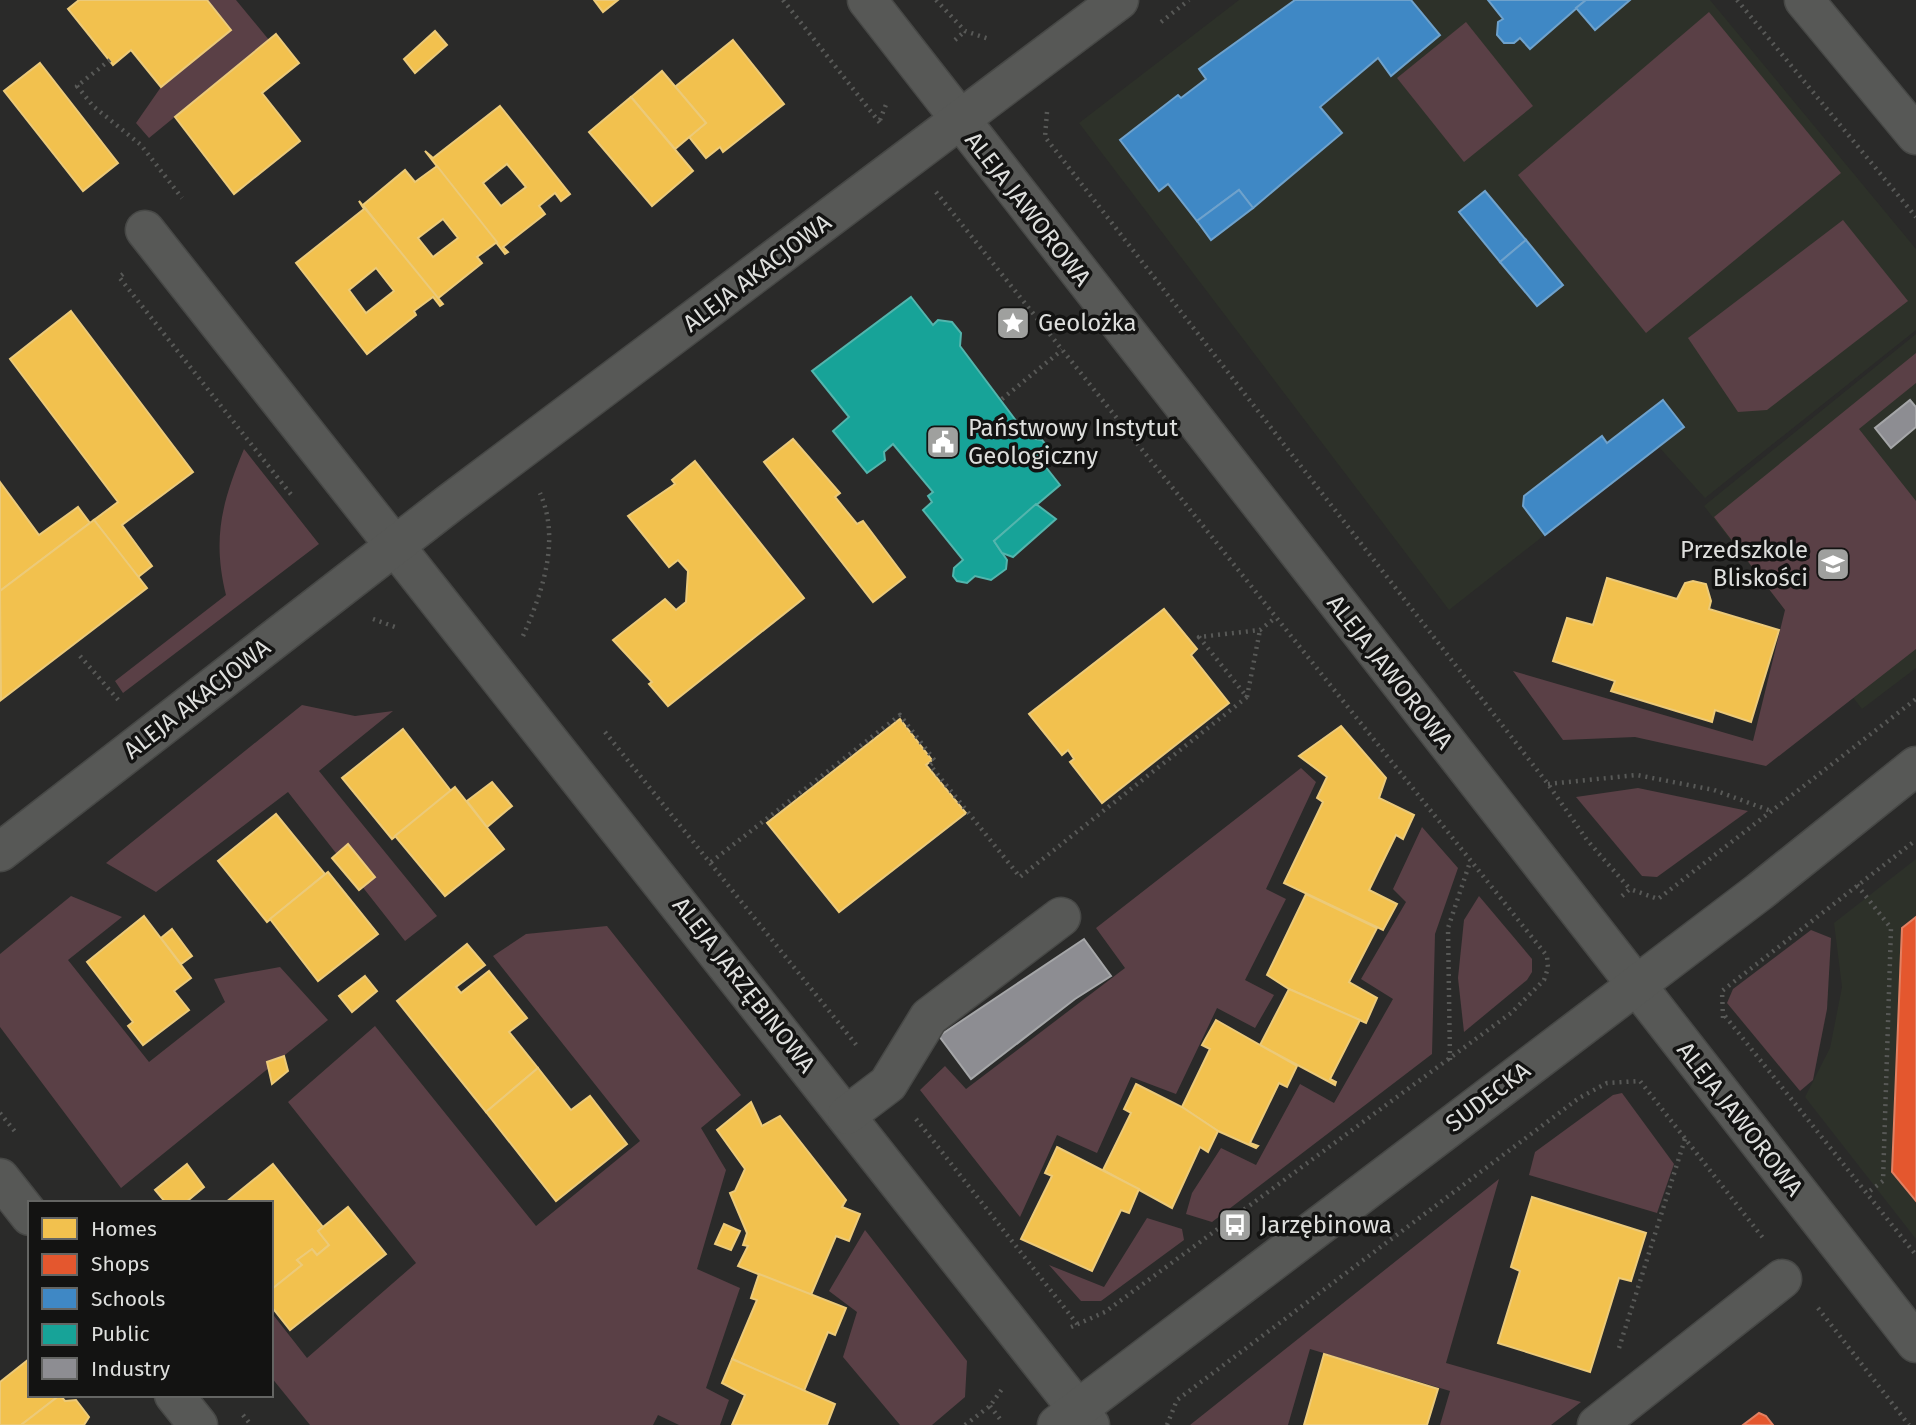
<svg xmlns="http://www.w3.org/2000/svg" width="1916" height="1425" font-family="'Fira Sans',sans-serif">
  <rect width="100%" height="100%" fill="#2a2a29"/>
  <g fill="#2d3129">
    <path d="M1239,0H1710L1916,249V330L1705,498L1658,446L1449,610L1079,123Z"/>
    <path d="M1916,334V668L1862,709L1704,506Z"/>
    <path d="M1916,859V1239L1805,1097L1830,1048L1842,987L1834,923Z"/>
  </g>
  <g fill="#5a4046">
    <path d="M207,0H236L269,40L149,138L136,123L161,87L230,30Z"/>
    <path d="M1709,12L1841,173L1646,333L1518,175Z"/>
    <path d="M1466,22L1533,106L1464,162L1397,78Z"/>
    <path d="M1843,220L1908,301L1767,410L1738,412L1688,338Z"/>
    <path d="M1916,353V383L1859,429L1916,501V649L1766,766L1635,737L1563,740L1513,671L1753,741L1785,610L1714,517Z"/>
    <path d="M244,449L319,544L123,693L115,681L226,595C212,538 222,502 244,449Z"/>
    <path d="M302,705L355,716L393,711L319,771L437,916L405,941L288,792L156,892L106,863Z"/>
    <path d="M1301,768L1316,782L1266,889L1286,899L1245,980L1274,995L1255,1028L1217,1008L1176,1094L1131,1077L1097,1153L1057,1135L1020,1217L920,1090L945,1066L966,1089L1125,968L1096,928Z"/>
    <path d="M1638,788L1748,811L1657,877L1642,876L1576,797Z"/>
    <path d="M1422,827L1458,868L1435,934L1432,1054L1212,1222L1186,1214L1192,1193L1221,1148L1256,1165L1300,1084L1334,1103L1393,999L1361,979L1406,902L1393,889Z"/>
    <path d="M71,896L122,917L68,960L149,1062L225,1002L214,979L280,967L328,1020L121,1188L0,1027V954Z"/>
    <path d="M1479,896L1532,959V972L1527,980L1464,1032L1458,978L1464,920Z"/>
    <path d="M607,926L741,1095L701,1128L726,1170L697,1269L740,1288L706,1388L729,1400L720,1425H679L658,1415L653,1425H310L271,1377V1312L307,1358L416,1263L288,1102L375,1026L536,1226L640,1141L493,956L526,934Z"/>
    <path d="M1811,930L1831,938L1827,1009L1813,1080L1800,1091L1727,1003L1733,989Z"/>
    <path d="M1622,1093L1674,1164L1657,1213L1529,1175L1535,1152L1613,1095Z"/>
    <path d="M1499,1179L1446,1363L1581,1402L1551,1425H1440L1450,1391L1310,1349L1288,1425H1190Z"/>
    <path d="M1147,1218L1182,1229L1184,1240L1101,1301H1081L1049,1265L1104,1287Z"/>
    <path d="M865,1230L967,1361L965,1397L932,1425H900L843,1357L857,1312L829,1291Z"/>
  </g>
  <g fill="#f2c14e" stroke="#ecca79" stroke-width="2" fill-rule="evenodd">
    <path d="M79,0H207L231,30L161,87L131,50L113,65L68,9Z"/>
    <path d="M594,0H618L603,12Z"/>
    <path d="M435,31L447,45L415,73L404,59Z"/>
    <path d="M276,34L299,63L262,93L300,141L234,194L175,117Z"/>
    <path d="M733,40L784,104L723,152L720,147L706,158L689,137L706,123L675,87Z"/>
    <path d="M40,63L118,163L83,191L4,91Z"/>
    <path d="M662,71L706,123L675,149L631,97Z"/>
    <path d="M631,97L693,171L652,206L589,132Z"/>
    <path d="M500,106L570,194L561,201L555,193L539,206L545,214L503,247L508,252L505,254L425,151L433,158ZM507,164L526,187L501,206L483,183Z"/>
    <path d="M437,166L497,242L477,257L482,263L437,299L363,205L405,170L415,182ZM443,219L458,238L433,257L418,238Z"/>
    <path d="M359,201L443,304L440,306L433,297L414,311L416,315L367,354L296,263L364,209ZM376,268L394,291L366,313L349,290Z"/>
    <path d="M71,311L193,472L122,525L152,566L138,577L94,520L118,502L10,359Z"/>
    <path d="M793,439L840,493L835,497L857,524L863,521L905,577L873,602L764,462Z"/>
    <path d="M695,461L804,598L668,706L649,684L652,682L613,640L665,599L676,610L686,602L688,571L678,560L669,567L628,516L675,484L672,480Z"/>
    <path d="M0,482L39,535L78,507L90,523L0,591Z"/>
    <path d="M94,520L147,588L1,700L0,591Z"/>
    <path d="M1607,578L1677,599L1685,583L1693,581L1706,584L1711,601L1709,609L1779,630L1751,722L1715,710L1712,722L1611,691L1615,681L1553,661L1567,618L1593,625Z"/>
    <path d="M1164,609L1197,649L1191,655L1229,703L1102,803L1070,762L1074,759L1068,750L1062,755L1029,714Z"/>
    <path d="M900,719L932,760L926,765L966,813L839,912L767,823Z"/>
    <path d="M1341,726L1386,778L1379,798L1414,815L1403,839L1396,835L1369,890L1397,904L1383,930L1284,883L1323,802L1317,798L1327,777L1299,756Z"/>
    <path d="M403,729L451,791L392,839L342,778Z"/>
    <path d="M492,782L512,806L487,827L467,801Z"/>
    <path d="M455,787L504,849L445,896L395,836Z"/>
    <path d="M276,814L325,874L267,922L218,861Z"/>
    <path d="M348,844L375,877L359,890L332,858Z"/>
    <path d="M328,872L378,934L318,981L270,919Z"/>
    <path d="M1306,894L1377,928L1349,982L1377,998L1366,1023L1289,989L1267,975Z"/>
    <path d="M144,916L191,978L174,991L189,1010L143,1045L128,1026L133,1022L87,962Z"/>
    <path d="M172,929L192,956L181,964L161,938Z"/>
    <path d="M467,944L485,965L456,987L461,993L489,971L527,1018L509,1032L538,1068L486,1112L397,1001Z"/>
    <path d="M365,976L377,991L352,1012L339,996Z"/>
    <path d="M1289,989L1360,1020L1330,1079L1336,1082L1335,1085L1260,1045Z"/>
    <path d="M1216,1020L1297,1066L1287,1087L1279,1083L1250,1143L1258,1146L1256,1148L1218,1131L1182,1107L1210,1049L1202,1045Z"/>
    <path d="M284,1056L288,1071L272,1084L267,1062Z"/>
    <path d="M538,1068L571,1110L590,1096L627,1144L556,1201L486,1112Z"/>
    <path d="M1136,1084L1182,1107L1218,1131L1208,1152L1200,1147L1172,1208L1103,1170L1131,1113L1124,1109Z"/>
    <path d="M751,1102L762,1126L780,1116L846,1200L842,1207L860,1214L849,1241L836,1236L811,1295L738,1266L748,1246L743,1245L747,1233L730,1193L735,1191L745,1169L717,1130Z"/>
    <path d="M1057,1147L1139,1189L1129,1213L1121,1210L1092,1271L1021,1239L1052,1176L1045,1173Z"/>
    <path d="M187,1164L204,1187L185,1203H166L155,1190Z"/>
    <path d="M273,1164L323,1227L318,1231L329,1245L317,1255L312,1249L297,1260L302,1265L272,1289L271,1203H225Z"/>
    <path d="M1532,1197L1646,1233L1631,1281L1619,1278L1590,1372L1498,1343L1520,1271L1511,1267Z"/>
    <path d="M348,1207L386,1254L290,1330L271,1306L272,1289L302,1265L297,1260L312,1249L317,1255L329,1245L318,1231Z"/>
    <path d="M724,1224L740,1231L731,1250L715,1244Z"/>
    <path d="M759,1274L846,1308L835,1335L828,1332L804,1391L732,1359L757,1300L751,1298Z"/>
    <path d="M1324,1354L1438,1389L1427,1425H1304Z"/>
    <path d="M29,1359L30,1395H60L21,1425H0V1382Z"/>
    <path d="M732,1359L835,1404L827,1425H732L745,1395L722,1383Z"/>
    <path d="M60,1395L65,1401L76,1400L89,1417L84,1425H21Z"/>
  </g>
  <g fill="#e4572e" stroke="#e28062" stroke-width="2">
    <path d="M1916,917V1201L1892,1172L1902,928Z"/>
    <path d="M1759,1413L1766,1416L1773,1425H1743Z"/>
  </g>
  <g fill="#3f88c5" stroke="#6fa2cc" stroke-width="2">
    <path d="M1295,0H1411L1440,35L1391,76L1378,58L1320,107L1342,133L1253,208L1239,190L1197,221L1168,184L1159,191L1120,140L1178,95L1181,98L1206,79L1199,69Z"/>
    <path d="M1488,0H1586L1530,49L1520,38L1514,43H1504L1497,35L1498,22L1503,19Z"/>
    <path d="M1586,0H1630L1595,30L1576,8Z"/>
    <path d="M1239,190L1253,208L1211,240L1197,221Z"/>
    <path d="M1485,191L1526,240L1500,262L1459,212Z"/>
    <path d="M1526,240L1563,285L1537,306L1500,262Z"/>
    <path d="M1663,400L1684,427L1545,535L1523,506L1524,496L1602,436L1607,443Z"/>
  </g>
  <g fill="#17a398" stroke="#53b5ad" stroke-width="2">
    <path d="M911,297L933,325L938,320L952,322L961,333L960,346L1029,438L1042,440L1051,451L1050,462L1045,466L1060,485L994,541L1007,560L1006,569L991,580L975,576L967,583L957,581L953,576L954,568L963,560L923,510L932,502L928,496L933,492L893,444L884,452L885,460L867,473L833,431L849,417L812,371Z"/>
    <path d="M1036,504L1056,519L1013,557L1002,553L994,541Z"/>
  </g>
  <g fill="#8d8d92" stroke="#a5a6a8" stroke-width="2">
    <path d="M1910,400L1916,407V427L1891,448L1875,428Z"/>
    <path d="M1084,939L1111,976L1075,999L971,1079L939,1036Z"/>
  </g>
  <g fill="none" stroke-linecap="round" stroke-linejoin="round">
    <g stroke="#474846" stroke-width="41">
      <g id="minor">
        <path d="M867,0L1916,1343"/>
        <path d="M1804,0L1916,135"/>
        <path d="M145,230L1090,1425"/>
        <path d="M0,852L450,503L1119,0"/>
        <path d="M847,1115L888,1084L929,1017L1061,917"/>
        <path d="M0,1178L30,1216"/>
        <path d="M174,1395L198,1425"/>
        <path d="M1057,1425L1759,892L1916,766"/>
        <path d="M1597,1425L1782,1279"/>
      </g>
    </g>
    <g stroke="#585957" stroke-width="4.5" stroke-dasharray="2 5" stroke-linecap="butt">
      <path d="M783,0L880,123"/>
      <path d="M936,0L965,31L989,39"/>
      <path d="M1737,0L1916,217"/>
      <path d="M1161,22L1189,0"/>
      <path d="M955,40L965,31"/>
      <path d="M110,60L77,86L93,106L141,145L182,198"/>
      <path d="M1047,112L1045,137L1548,784L1587,840L1630,889"/>
      <path d="M880,120L887,102"/>
      <path d="M936,192L1547,956L1548,968L1544,980L1511,1013L1105,1312L1071,1327"/>
      <path d="M123,274L119,277L293,497"/>
      <path d="M1002,399L1062,350"/>
      <path d="M373,619L398,628"/>
      <path d="M523,636C542,593 561,540 540,493"/>
      <path d="M80,656L121,703"/>
      <path d="M1247,697L1260,630"/>
      <path d="M605,732L858,1047"/>
      <path d="M1548,784L1637,775L1714,790L1771,811"/>
      <path d="M711,862L900,715L935,761L930,765L1020,877L1247,697L1199,637L1260,630L1275,618"/>
      <path d="M1857,885L1891,928L1883,1181L1867,1193"/>
      <path d="M1622,896L1630,889L1658,899L1916,699"/>
      <path d="M1725,1016L1916,1255"/>
      <path d="M1723,1018L1722,991L1916,840"/>
      <path d="M1450,1060L1448,928L1470,862"/>
      <path d="M0,1113L17,1134"/>
      <path d="M916,1119L1078,1325"/>
      <path d="M1818,1308L1909,1425"/>
      <path d="M1619,1348L1685,1139"/>
      <path d="M990,1406L1000,1419"/>
      <path d="M243,1415L251,1425"/>
      <path d="M965,1425L990,1406L1002,1389"/>
      <path d="M1167,1425L1177,1400L1579,1098L1607,1083L1640,1081L1763,1238"/>
    </g>
    <use href="#minor" stroke="#575856" stroke-width="38"/>
  </g>
  <defs>
    <g id="sight-square" transform="scale(1.75)"><rect x="-9" y="-9" width="18" height="18" rx="4" fill="#9fa09e" stroke="#131312"/><path d="M0-6L1.8-2.2L6-1.7L2.9 1.2L3.7 5.4L0 3.3L-3.7 5.4L-2.9 1.2L-6-1.7L-1.8-2.2Z" fill="#fff"/></g>
    <g id="civic-square" transform="scale(1.75)"><rect x="-9" y="-9" width="18" height="18" rx="4" fill="#9fa09e" stroke="#131312"/><path d="M-.6-6.5H3V-4.5H.6V-3L4-1V1h2V6H-6V1h2V-1L-.6-3ZM-1.2 2.5V6h2.4V2.5Z" fill="#fff"/></g>
    <g id="school-square" transform="scale(1.75)"><rect x="-9" y="-9" width="18" height="18" rx="4" fill="#9fa09e" stroke="#131312"/><path d="M0-5L7-2L0 1L-7-2ZM-4 1L0 2.5L4 1V4Q0 6-4 4Z" fill="#fff"/></g>
    <g id="bus-square" transform="scale(1.75)"><rect x="-9" y="-9" width="18" height="18" rx="4" fill="#9fa09e" stroke="#131312"/><path d="M-5-6H5V4H4V6H2V4H-2V6H-4V4H-5ZM-3.5-4V0h7V-4ZM-3.5 1.2v1.5H-2V1.2ZM2 1.2v1.5H3.5V1.2Z" fill="#fff"/></g>
  </defs>
  <g fill-rule="evenodd">
    <use href="#sight-square" x="1013" y="323"/>
    <use href="#civic-square" x="943" y="442"/>
    <use href="#school-square" x="1833" y="564"/>
    <use href="#bus-square" x="1235" y="1225"/>
  </g>
  <g text-anchor="middle" stroke-width="7" stroke-linejoin="round" paint-order="stroke">
    <g font-size="24" fill="#dedfdd" stroke="#131312">
      <text transform="translate(1028 209) rotate(52)" y="8">ALEJA JAWOROWA</text>
      <text transform="translate(757 273) rotate(-37)" y="8">ALEJA AKACJOWA</text>
      <text transform="translate(1390 672) rotate(52)" y="8">ALEJA JAWOROWA</text>
      <text transform="translate(197 699) rotate(-38)" y="8">ALEJA AKACJOWA</text>
      <text transform="translate(744 985) rotate(52)" y="8">ALEJA JARZĘBINOWA</text>
      <text transform="translate(1488 1097) rotate(-37)" y="8">SUDECKA</text>
      <text transform="translate(1740 1119) rotate(52)" y="8">ALEJA JAWOROWA</text>
    </g>
    <g font-size="24" fill="#dedfdd" stroke="#131312" text-anchor="start">
      <text x="1038" y="331">Geolożka</text>
      <text x="968" y="436">Państwowy Instytut<tspan x="968" dy="28">Geologiczny</tspan></text>
      <text x="1808" y="558" text-anchor="end">Przedszkole<tspan x="1808" dy="28">Bliskości</tspan></text>
      <text x="1260" y="1233">Jarzębinowa</text>
    </g>
  </g>
  <rect x="28" y="1201" width="245" height="196" fill="#131312" stroke="#646563" stroke-width="2"/>
  <rect x="42" y="1218" width="35" height="21" fill="#f2c14e" stroke="#646563" stroke-width="2"/>
  <text x="91" y="1236" font-size="21" fill="#dedfdd">Homes</text>
  <rect x="42" y="1254" width="35" height="21" fill="#e4572e" stroke="#646563" stroke-width="2"/>
  <text x="91" y="1271" font-size="21" fill="#dedfdd">Shops</text>
  <rect x="42" y="1288" width="35" height="21" fill="#3f88c5" stroke="#646563" stroke-width="2"/>
  <text x="91" y="1306" font-size="21" fill="#dedfdd">Schools</text>
  <rect x="42" y="1324" width="35" height="21" fill="#17a398" stroke="#646563" stroke-width="2"/>
  <text x="91" y="1341" font-size="21" fill="#dedfdd">Public</text>
  <rect x="42" y="1358" width="35" height="21" fill="#8d8d92" stroke="#646563" stroke-width="2"/>
  <text x="91" y="1376" font-size="21" fill="#dedfdd">Industry</text>
</svg>
